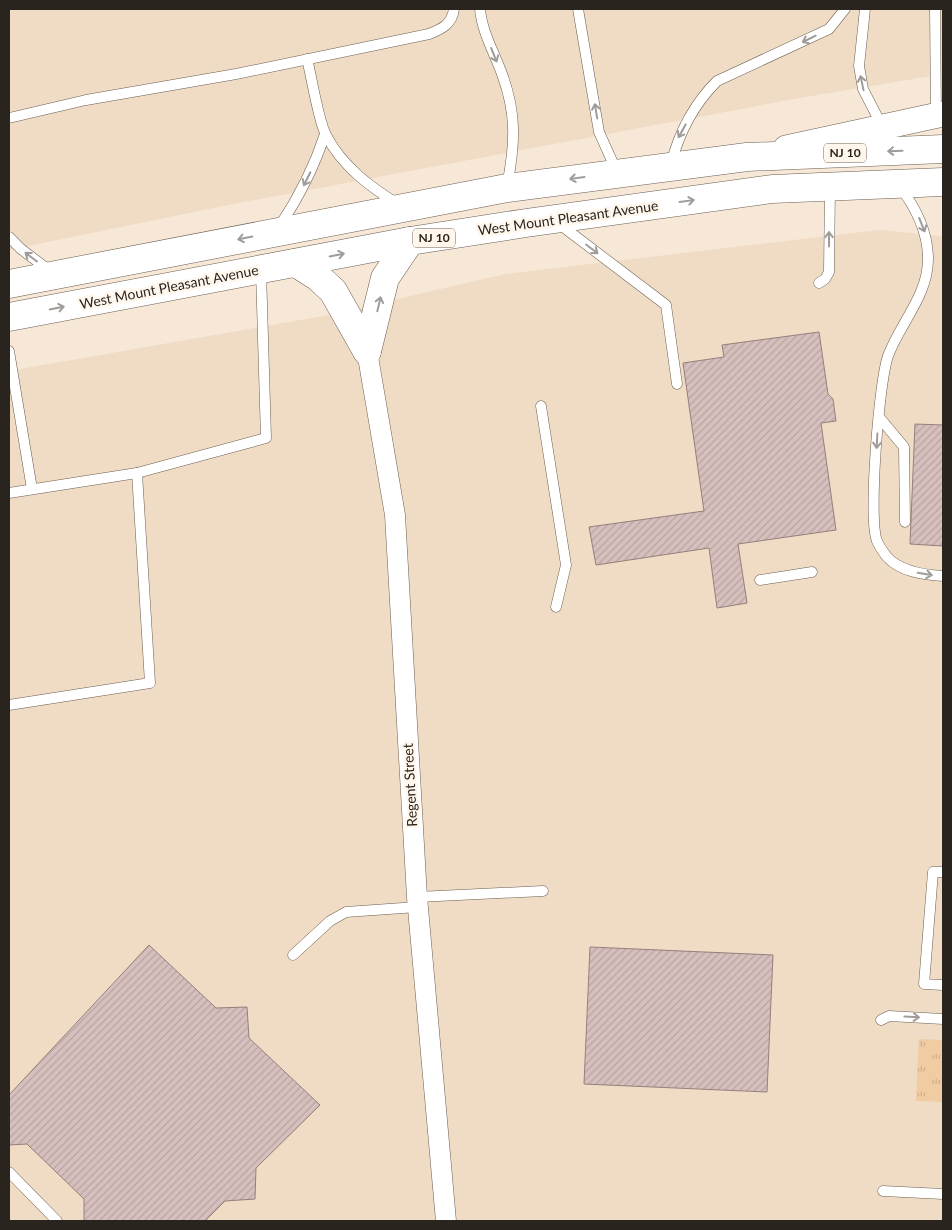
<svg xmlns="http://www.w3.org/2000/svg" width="952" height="1230" font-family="Lato,sans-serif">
  <defs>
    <pattern id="grass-tufts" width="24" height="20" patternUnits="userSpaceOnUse" patternTransform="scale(1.25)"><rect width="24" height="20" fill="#f1cca2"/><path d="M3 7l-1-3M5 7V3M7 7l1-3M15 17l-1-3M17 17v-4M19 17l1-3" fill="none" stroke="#cfaf8b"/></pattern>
    <pattern id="building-hatch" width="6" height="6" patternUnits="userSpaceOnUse" patternTransform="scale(1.25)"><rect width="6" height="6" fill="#d6bfbc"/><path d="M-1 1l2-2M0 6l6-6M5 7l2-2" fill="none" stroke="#b8a4a1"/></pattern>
  </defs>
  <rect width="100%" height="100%" fill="#f6e7d7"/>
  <g fill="#f0dbc5">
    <path d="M9,9H943V74L805,97L228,205L9,250Z"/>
    <path d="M880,230L943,236V1221H9V371L329,315L505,274Z"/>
  </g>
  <path fill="url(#grass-tufts)" d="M919,1039L943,1040V1102L916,1101Z"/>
  <g fill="url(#building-hatch)" stroke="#957f7c">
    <path d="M819,332L828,394L833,399L836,421L821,423L836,530L738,544L747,603L717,608L709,548L596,565L589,527L704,511L683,363L724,357L722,345Z"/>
    <path d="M915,424L943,425V546L910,544Z"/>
    <path d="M149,945L216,1008L247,1007L249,1038L320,1105L256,1168L255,1199L225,1201L205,1221H84V1199L27,1144L9,1145V1095Z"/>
    <path d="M590,947L773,955L767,1092L584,1084Z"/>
  </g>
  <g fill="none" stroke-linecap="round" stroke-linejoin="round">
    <g stroke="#6b5e50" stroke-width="11">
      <g id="service">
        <path d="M480,9C482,32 494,52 502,74C517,114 515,145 507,186"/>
        <path d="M578,9L599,132L617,172"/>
        <path d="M865,9L859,66L863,89L882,126"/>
        <path d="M935,9L936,115"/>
        <path d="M307,59C312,78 318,120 326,135C342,166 370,187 398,204"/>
        <path d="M9,118L86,100L236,74L429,34C442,29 452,24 454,9"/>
        <path d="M671,164C679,133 694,104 717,81L829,29L845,9"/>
        <path d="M900,187C916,208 928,231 928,259C928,296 900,323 888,356C879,381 868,519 877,541C879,546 884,553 887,557C901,572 924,575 943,576"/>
        <path d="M558,223L666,305L677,384"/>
        <path d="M279,227C299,197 314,168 325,134"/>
        <path d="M9,237L21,249L50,271"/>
        <path d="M819,283L825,279L829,272L830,186"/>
        <path d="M9,351L32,489"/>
        <path d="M541,406L566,565L556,607"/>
        <path d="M879,417L904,447L905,522"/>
        <path d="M9,493L137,473"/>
        <path d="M760,580L812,572"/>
        <path d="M9,705L150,683L137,473L266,438L261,271"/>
        <path d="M943,872H933L924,984L943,985"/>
        <path d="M417,897L543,891"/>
        <path d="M293,955L330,921L346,912L417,907"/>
        <path d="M881,1020L889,1016L943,1019"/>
        <path d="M9,1172L57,1221"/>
        <path d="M883,1191L943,1194"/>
      </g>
    </g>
    <g stroke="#6b5e50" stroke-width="21">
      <path id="minor" d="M367,351L395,515L417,897L446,1221"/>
    </g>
    <g stroke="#6b5e50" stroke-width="26">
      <path id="tertiary" d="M786,148L943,114"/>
    </g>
    <g stroke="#6b5e50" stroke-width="29">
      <g id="primary">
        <path d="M296,263L318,277L333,291L367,351"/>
        <path d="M9,284L507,188L747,157L943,149"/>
        <path d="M9,317L410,241L526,223L772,189L943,182"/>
        <path d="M367,351L385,278L410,241"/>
      </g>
    </g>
    <use href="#service" stroke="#fff" stroke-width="10"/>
    <use href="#minor" stroke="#fff" stroke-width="20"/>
    <use href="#tertiary" stroke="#fff" stroke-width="25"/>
    <use href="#primary" stroke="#fff" stroke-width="28"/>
  </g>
  <defs><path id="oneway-shaft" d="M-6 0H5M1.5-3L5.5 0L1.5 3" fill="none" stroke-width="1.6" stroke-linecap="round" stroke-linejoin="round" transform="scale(1.25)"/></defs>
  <g stroke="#9f9c9a">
    <use href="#oneway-shaft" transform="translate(809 39) rotate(154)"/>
    <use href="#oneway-shaft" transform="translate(494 55) rotate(68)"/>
    <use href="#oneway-shaft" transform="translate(862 83) rotate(-102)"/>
    <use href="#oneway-shaft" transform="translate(596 111) rotate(-99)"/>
    <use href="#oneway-shaft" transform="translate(682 131) rotate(119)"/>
    <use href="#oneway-shaft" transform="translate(895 151) rotate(178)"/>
    <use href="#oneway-shaft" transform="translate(577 178) rotate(172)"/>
    <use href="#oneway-shaft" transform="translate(307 179) rotate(117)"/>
    <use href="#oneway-shaft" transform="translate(687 201) rotate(-8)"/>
    <use href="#oneway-shaft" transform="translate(922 225) rotate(68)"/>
    <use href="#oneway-shaft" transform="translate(245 238) rotate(169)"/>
    <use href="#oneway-shaft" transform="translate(829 239) rotate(-90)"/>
    <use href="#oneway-shaft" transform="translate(592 249) rotate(37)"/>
    <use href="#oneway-shaft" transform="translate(337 255) rotate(-11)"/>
    <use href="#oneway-shaft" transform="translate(31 257) rotate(-143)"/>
    <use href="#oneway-shaft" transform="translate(379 304) rotate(-77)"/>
    <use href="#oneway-shaft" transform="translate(57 308) rotate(-11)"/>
    <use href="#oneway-shaft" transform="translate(877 441) rotate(93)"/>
    <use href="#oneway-shaft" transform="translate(925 574) rotate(10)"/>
    <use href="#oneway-shaft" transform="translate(912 1017) rotate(3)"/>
  </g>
  <g text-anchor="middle" stroke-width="5" stroke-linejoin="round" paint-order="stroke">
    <g fill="#fff6ec" stroke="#6a635c" stroke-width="1">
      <rect x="824" y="143.5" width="42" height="19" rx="4"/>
      <rect x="413" y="228.5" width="42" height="19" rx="4"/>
    </g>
    <g font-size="12" font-weight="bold" fill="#2a241e">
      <text x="845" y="157">NJ 10</text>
      <text x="434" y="242">NJ 10</text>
    </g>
    <g font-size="14" fill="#2a241e" stroke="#fff6ec">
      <text transform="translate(568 218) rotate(-8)" y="5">West Mount Pleasant Avenue</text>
      <text transform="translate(169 287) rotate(-11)" y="5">West Mount Pleasant Avenue</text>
      <text transform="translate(410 785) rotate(-93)" y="5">Regent Street</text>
    </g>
  </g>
  <rect width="952" height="1230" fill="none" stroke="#2a241e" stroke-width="20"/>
</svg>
